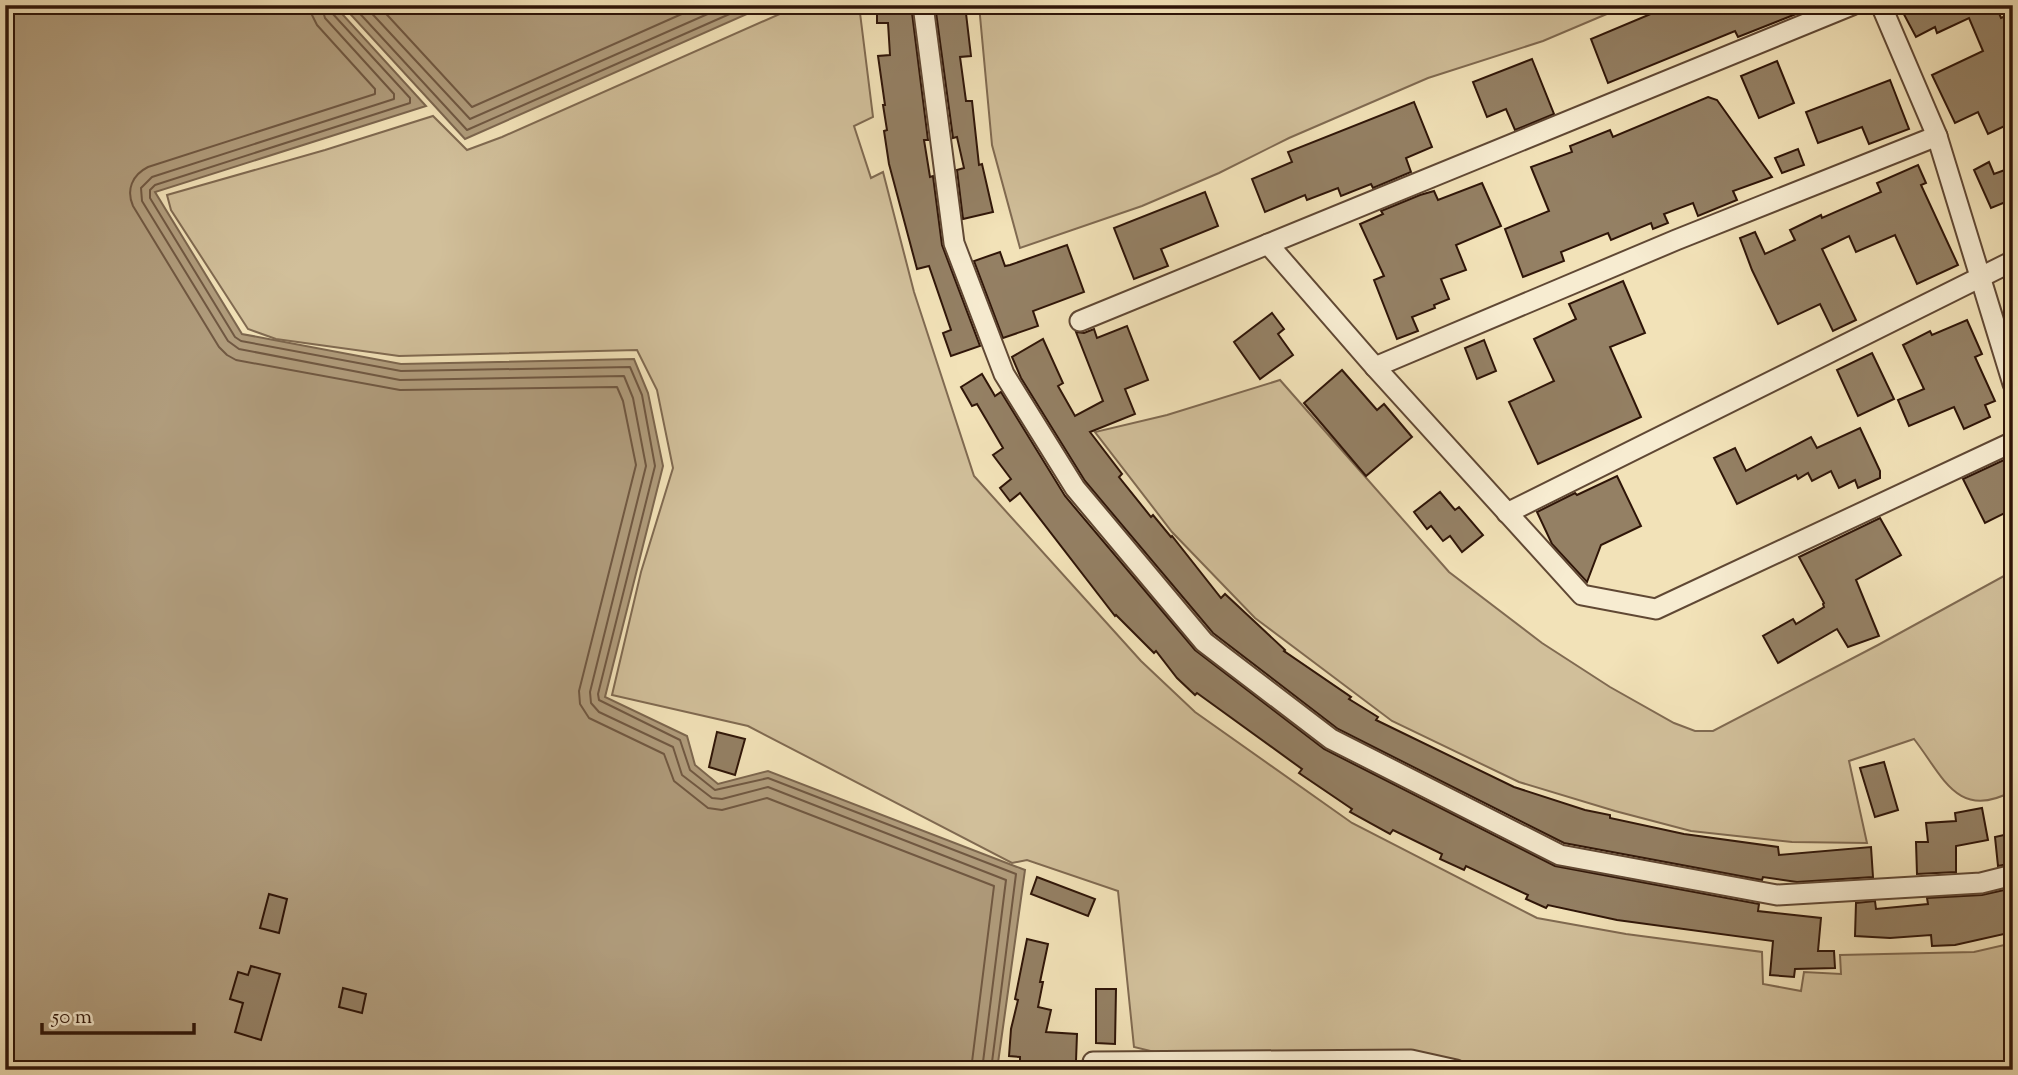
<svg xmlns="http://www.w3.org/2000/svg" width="2018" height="1075" font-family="'Sorts Mill Goudy',serif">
  <rect width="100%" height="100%" fill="#f2e2b8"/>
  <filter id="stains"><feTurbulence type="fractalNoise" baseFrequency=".00286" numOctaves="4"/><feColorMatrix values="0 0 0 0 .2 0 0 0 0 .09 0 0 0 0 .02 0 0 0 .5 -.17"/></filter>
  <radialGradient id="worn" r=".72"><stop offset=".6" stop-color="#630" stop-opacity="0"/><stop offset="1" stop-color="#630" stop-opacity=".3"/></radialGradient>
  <g fill="#d1bf9a" stroke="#806a51" stroke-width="2">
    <path d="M800,5H859L873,117L854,126L871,178L883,172L914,292L974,476L1141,661L1195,712L1352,823L1537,918L1626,934L1762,952L1763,984L1801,991L1804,972L1841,974L1840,955L1974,952L2013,943V1070H1201L1200,1063L1134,1047L1118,891L1027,860L1012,863L748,726L612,695L641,572L673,468L657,390L637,350L399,356L276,339L248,329L171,210L167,195L325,150L433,116L467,150L502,137Z"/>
    <path d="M979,5H1628L1543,41L1428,78L1289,138L1219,173L1142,206L1020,248L992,145Z"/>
    <path d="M1280,380L1449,572L1542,643L1610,687L1674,723L1695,731H1713L1878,645L2013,571V791C1957,821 1943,776 1914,739L1849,761L1867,843L1792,842L1691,831L1615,811L1519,782L1392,721L1255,618L1172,532L1095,432L1167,415Z"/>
  </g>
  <g fill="#b09c7c" stroke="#7c664e" stroke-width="2">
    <path d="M5,5H334L426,106L155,192L242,334L401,364L634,359L648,393L663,466L605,697L687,736L695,765L718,784L768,771L1025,870L997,1070H5Z"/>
    <path d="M342,5H767L465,139Z"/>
  </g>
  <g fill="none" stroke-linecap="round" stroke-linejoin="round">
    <g stroke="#705842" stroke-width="2">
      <path d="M310,5L312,15L317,25L375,89V94L148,167C132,175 126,190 133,206L219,347L227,355L236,360L400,390L617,387L623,401L636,465L579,691L580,704L589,718L664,754L674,781L708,808L722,810L767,798L994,886L971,1070"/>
      <path d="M321,5L325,18L394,94V99L152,177L141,188L142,201L228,341L239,349L400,380L624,376L633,398L646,466L590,692L591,703L599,712L673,747L682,775L712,798L722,799L768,787L1006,880L982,1070"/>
      <path d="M330,5L332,13L410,98V103L155,185L150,190V198L235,337L241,341L401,371L630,367L642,395L655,466L598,694L599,700L680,740L690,770L715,790L768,778L1016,874L991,1070"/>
      <path d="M352,5L467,130L750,5"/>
      <path d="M364,5L470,119L728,5"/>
      <path d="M378,5L472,107L702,5"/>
    </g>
  </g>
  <g fill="#948064" stroke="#2f1508" stroke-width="2">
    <path d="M877,5H911L928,140H924L930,177L933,176L942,245L980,346L951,356L943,333L951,330L929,266L917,269L889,164L884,131L887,130L883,105H885L878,56L890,55L888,23H877Z"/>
    <path d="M935,5H965L971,56L960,57L966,101H972L979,165L982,164L993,212L963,219L957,170L964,168L957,137L953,138Z"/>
    <path d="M1672,5H1819L1738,37L1735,31L1608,83L1591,39Z"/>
    <path d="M1899,5H1998L1996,6L2001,18L2013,13V122L1988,134L1978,112L1955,123L1932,75L1983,51L1969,18L1937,33L1935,27L1916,37Z"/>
    <path d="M1532,59L1554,114L1515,130L1506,109L1487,117L1473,82Z"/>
    <path d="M1777,61L1794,103L1759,118L1741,76Z"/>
    <path d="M1890,80L1909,129L1869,144L1862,127L1818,143L1806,112Z"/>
    <path d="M1708,97L1717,100L1772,177L1733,191L1737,200L1698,216L1693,203L1664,214L1668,223L1653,229L1651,223L1611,240L1608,233L1561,252L1564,261L1523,277L1505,229L1549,211L1531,167L1572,152L1570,146L1610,130L1613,137Z"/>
    <path d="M1414,102L1432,147L1406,158L1411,172L1373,188L1371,184L1341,196L1338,188L1307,200L1305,195L1265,212L1252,179L1292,162L1288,152Z"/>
    <path d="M1798,149L1804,165L1782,173L1775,158Z"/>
    <path d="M1989,162L1994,174L2013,167V199L1991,208L1974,170Z"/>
    <path d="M1918,165L1926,183L1921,185L1958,265L1917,284L1895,235L1856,252L1849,236L1822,249L1856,320L1833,331L1820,304L1778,324L1752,270L1740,238L1755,232L1765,254L1795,240L1790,230L1821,215L1822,218L1881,192L1877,183Z"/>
    <path d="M1482,183L1501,226L1456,245L1466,270L1441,279L1449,299L1434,305L1435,308L1412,317L1418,331L1397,339L1374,280L1384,276L1360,224L1383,214L1381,211L1420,195L1434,191L1438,200Z"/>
    <path d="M1205,192L1218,226L1161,249L1168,266L1134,279L1114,228Z"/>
    <path d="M1067,245L1084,292L1033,311L1038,326L1003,338L974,261L1000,252L1005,266L1010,265Z"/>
    <path d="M1623,281L1645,333L1610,347L1641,417L1538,464L1509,402L1554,381L1534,339L1576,319L1569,304Z"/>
    <path d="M1272,313L1284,329L1278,334L1293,355L1260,379L1234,342Z"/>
    <path d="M1967,320L1982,354L1975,357L1995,401L1985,405L1990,417L1964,429L1954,407L1909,426L1898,400L1924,389L1903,345L1930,331L1932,335Z"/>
    <path d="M1127,326L1148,380L1125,389L1135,414L1090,432L1122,474L1119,477L1151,517L1153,515L1171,537L1172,536L1221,598L1225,594L1285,650L1284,651L1351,697L1349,699L1378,717L1376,720L1514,787L1585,810L1610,815V818L1684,834L1778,847L1779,855L1871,847L1873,877L1797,882L1763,877L1762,880L1564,843L1338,729L1213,633L1085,481L1021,378L1012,357L1043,339L1063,383L1058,386L1075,416L1103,401L1076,332L1084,333L1094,329L1097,338Z"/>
    <path d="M1484,340L1496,371L1477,379L1465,348Z"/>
    <path d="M1872,353L1894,399L1858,416L1837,370Z"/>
    <path d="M1342,370L1377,410L1384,404L1412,437L1366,476L1304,403Z"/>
    <path d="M982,374L995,396L1001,392L1065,496L1195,650L1324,749L1555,866L1759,904L1758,911L1821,918L1818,951H1834L1835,968L1795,969L1794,977L1770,975L1773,941L1617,920L1548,905L1546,908L1526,899L1528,895L1466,866L1464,870L1440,859L1442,854L1393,830L1390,834L1350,812L1352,809L1299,773L1302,769L1197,693L1195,695L1177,678L1156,651L1154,653L1116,615L1115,616L1020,493L1010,501L1000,488L1011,479L993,455L1003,448L977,404L972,406L961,387Z"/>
    <path d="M1860,428L1880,471V478L1858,488L1855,480L1839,488L1831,471L1812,481L1808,473L1798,479L1796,475L1737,504L1714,458L1735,448L1746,471L1811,437L1817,448Z"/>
    <path d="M2006,459L2013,471V509L1985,523L1963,479Z"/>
    <path d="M1617,476L1641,526L1601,545L1587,582L1552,544L1537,512L1575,493L1577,495Z"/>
    <path d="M1440,492L1455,510L1459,507L1483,535L1462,552L1450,536L1443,541L1431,526L1427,529L1414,512Z"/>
    <path d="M1880,518L1901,555L1856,580L1879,636L1848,647L1837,629L1778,663L1763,636L1793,619L1796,624L1824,607L1823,604L1824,603L1799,557Z"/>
    <path d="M717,732L745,739L735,775L709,767Z"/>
    <path d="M1884,762L1898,810L1875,817L1860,768Z"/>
    <path d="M1982,808L1988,840L1956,846V872L1917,874L1916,842H1928L1926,823L1956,821L1955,813Z"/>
    <path d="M2013,833V863L1998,866L1995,837Z"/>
    <path d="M1037,877L1095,899L1088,916L1031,894Z"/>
    <path d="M2013,888V932L1955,945L1932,946L1931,935L1890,938L1855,936L1856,903L1875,901L1876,909L1928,904L1927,898L1982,895Z"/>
    <path d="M269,894L287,899L279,933L260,928Z"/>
    <path d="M1027,939L1048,944L1040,982H1043L1038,1007L1051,1010L1046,1032L1077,1034L1076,1061H1072V1070H1020V1057L1009,1056L1011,1029L1018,1000L1015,999Z"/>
    <path d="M251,966L280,974L261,1040L235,1032L243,1003L230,999L238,972L248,975Z"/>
    <path d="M343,988L366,994L362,1013L339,1007Z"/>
    <path d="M1096,989H1116L1115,1044L1096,1043Z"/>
  </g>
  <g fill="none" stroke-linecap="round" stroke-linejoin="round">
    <g stroke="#604834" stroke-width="23">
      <g id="street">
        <path d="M923,5L954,243L1004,374L1075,488L1204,642L1331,739L1560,855L1777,895L1981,883L2013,875"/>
        <path d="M1881,5L1937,136L2013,384"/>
        <path d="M1268,244L1375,367L1582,595L1656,609L2013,442"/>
        <path d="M1080,321L1852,5"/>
        <path d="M1375,367L1676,240L1937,136"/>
        <path d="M1507,513L2013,261"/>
        <path d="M1093,1070V1062L1411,1060L1456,1070"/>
      </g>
    </g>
    <use href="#street" stroke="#f7ecd1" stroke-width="19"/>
  </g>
  <rect width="2018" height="1075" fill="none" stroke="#f2e2b8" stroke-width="28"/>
  <rect x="7" y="7" width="2004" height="1061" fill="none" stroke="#2f1508" stroke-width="3.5"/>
  <rect x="14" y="14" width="1990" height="1047" fill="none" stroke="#2f1508" stroke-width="2"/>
  <path d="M42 1023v10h152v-10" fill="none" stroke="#2f1508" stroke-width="3.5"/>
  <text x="52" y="1023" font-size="21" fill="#2f1508" stroke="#f7ecd1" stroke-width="5" paint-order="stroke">50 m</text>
  <rect width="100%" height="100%" filter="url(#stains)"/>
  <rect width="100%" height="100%" fill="url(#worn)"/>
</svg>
